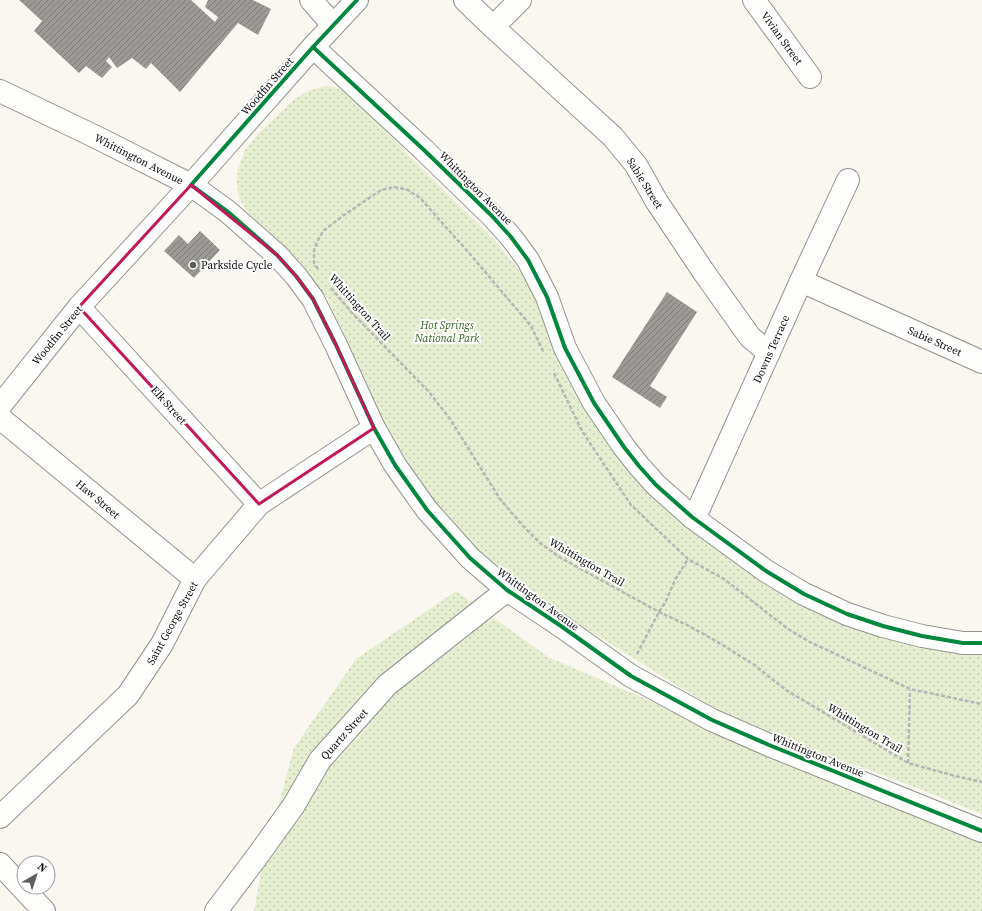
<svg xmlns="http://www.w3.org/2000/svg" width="982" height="911" font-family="'Source Serif 4',serif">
  <defs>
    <pattern id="park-dots" width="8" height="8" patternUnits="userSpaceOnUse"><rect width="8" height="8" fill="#e5eed1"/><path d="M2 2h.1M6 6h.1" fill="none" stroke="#c3cbb2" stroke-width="1.8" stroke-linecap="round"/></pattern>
    <pattern id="building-hatch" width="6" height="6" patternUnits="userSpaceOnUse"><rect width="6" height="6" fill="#9c9a96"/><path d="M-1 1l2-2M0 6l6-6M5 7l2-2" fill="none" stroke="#7e7c79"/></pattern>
  </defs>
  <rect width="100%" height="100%" fill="#faf7f0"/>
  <g fill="url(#park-dots)">
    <path d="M330,86L343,90L355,100L451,198L492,237L531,285L562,369L593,423L620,462L658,503L765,584L815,613L888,638L963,654H982V814L894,779L744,725L673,683L539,599L509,578L477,550L447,521L397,450L378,412L361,371L327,298L310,277L292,256L249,214L239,198L237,184L238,169L245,150L258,134L293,100L308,91L321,87Z"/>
    <path d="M456,591L548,657L800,765L982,840V911H254L263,862L294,748L356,659Z"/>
  </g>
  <g fill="url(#building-hatch)">
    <path d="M19,0H191L215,22L218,17L205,7L208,0H253L271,9L258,35L238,23L180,92L151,63L146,69L132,58L117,68L109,57L106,61L112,67L102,78L86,66L79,73L34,31L42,21Z"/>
    <path d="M200,231L220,250L194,278L164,251L179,235L188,244Z"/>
    <path d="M667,292L697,312L650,386L667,397L660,408L612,377Z"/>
  </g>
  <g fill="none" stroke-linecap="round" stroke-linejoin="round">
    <g stroke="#93928f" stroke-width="24">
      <g id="minor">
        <path d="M311,0L333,25"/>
        <path d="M465,0L493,27L613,137L636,165L657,202L703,271L750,337L769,353"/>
        <path d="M754,0L810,77"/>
        <path d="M493,27L520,0"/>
        <path d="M313,47L424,150L492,216L511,237L528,260L547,297L565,348L594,403L624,447L639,466L656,485L692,517L766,571L804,594L847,614L883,626L922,636L963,643H982"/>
        <path d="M0,91L98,138L191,185L227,211L277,255L296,276L313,299L336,345L374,428L395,465L427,510L470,558L507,590L561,626L631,676L712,720L769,745L982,831"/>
        <path d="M801,281L982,362"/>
        <path d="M79,307L259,504"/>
        <path d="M0,406L79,307L191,185L313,47L357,0"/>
        <path d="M0,418L195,579"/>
        <path d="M692,517L699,508L801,281L848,180"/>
        <path d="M0,817L128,695L162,644L195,579L259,504L374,428"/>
        <path d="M0,864L44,911"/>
        <path d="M216,911L256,858L294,805L320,760L387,685L507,590"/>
      </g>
    </g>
    <g stroke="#b7b6b5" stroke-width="2.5" stroke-dasharray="4 2" stroke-linecap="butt">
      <path d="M318,269L314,263V250L317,242L323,231L344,215L381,190L394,187L408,190L420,198L470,254L531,326L544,353"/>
      <path d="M331,288L353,314L429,392L450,419L500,499L522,525L540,543L561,558L659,612L687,625L716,641L753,664L786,690L908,763L955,776L982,782"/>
      <path d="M554,373L582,431L631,505L688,559L724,579L788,629L808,641L910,689L982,704"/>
      <path d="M637,654L659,612L665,603L675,580L688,559"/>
      <path d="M908,763L910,690"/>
    </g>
    <use href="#minor" stroke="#fefefd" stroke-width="22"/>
    <g stroke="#fff" stroke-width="6">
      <g id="cycleway">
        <path d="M357,0L313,47L191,185L227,211L277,255L296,276L313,299L336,345L374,428L395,465L427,510L470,558L507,590L561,626L631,676L712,720L769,745L982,831"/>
        <path d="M313,47L424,150L492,216L511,237L528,260L547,297L565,348L594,403L624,447L639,466L656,485L692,517L766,571L804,594L847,614L883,626L922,636L963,643H982"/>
      </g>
    </g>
    <use href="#cycleway" stroke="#00873e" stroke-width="4"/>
  </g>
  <path fill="none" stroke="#c2185b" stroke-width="3" stroke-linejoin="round" d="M191,185L277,255L296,276L313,299L336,345L374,428L259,504L79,307Z"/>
  <circle fill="#5f5e5c" stroke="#fff" stroke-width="1.5" cx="193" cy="265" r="4"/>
  <g text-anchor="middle" stroke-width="4" stroke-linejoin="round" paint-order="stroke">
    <g font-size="11" fill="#0c0c0c" stroke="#fff">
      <text transform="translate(782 38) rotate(54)" y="4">Vivian Street</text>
      <text transform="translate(267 86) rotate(-49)" y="4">Woodfin Street</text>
      <text transform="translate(139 159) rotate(27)" y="4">Whittington Avenue</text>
      <text transform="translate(645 183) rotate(58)" y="4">Sabie Street</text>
      <text transform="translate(476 188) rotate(45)" y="4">Whittington Avenue</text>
      <text transform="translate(360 307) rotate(48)" y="4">Whittington Trail</text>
      <text transform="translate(57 335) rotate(-51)" y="4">Woodfin Street</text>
      <text transform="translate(935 341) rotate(24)" y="4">Sabie Street</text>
      <text transform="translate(771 349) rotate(-66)" y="4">Downs Terrace</text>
      <text transform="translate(169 405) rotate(48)" y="4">Elk Street</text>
      <text transform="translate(98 499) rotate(40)" y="4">Haw Street</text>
      <text transform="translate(587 562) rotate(30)" y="4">Whittington Trail</text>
      <text transform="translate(538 599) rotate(36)" y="4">Whittington Avenue</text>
      <text transform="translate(172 623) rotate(-61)" y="4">Saint George Street</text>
      <text transform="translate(865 728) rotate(31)" y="4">Whittington Trail</text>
      <text transform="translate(344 734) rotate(-48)" y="4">Quartz Street</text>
      <text transform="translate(818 755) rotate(22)" y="4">Whittington Avenue</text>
    </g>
    <g font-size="11" fill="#0c0c0c" stroke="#fff" text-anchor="start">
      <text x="201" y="269">Parkside Cycle</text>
    </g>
    <g font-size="11" font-style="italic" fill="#336020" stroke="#fff">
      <text x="447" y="329">Hot Springs<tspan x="447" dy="13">National Park</tspan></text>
    </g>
  </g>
  <g transform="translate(36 875) rotate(39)"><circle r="19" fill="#ffffff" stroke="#9e9e9e"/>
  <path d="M0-3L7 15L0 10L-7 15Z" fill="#5f5e5c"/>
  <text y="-6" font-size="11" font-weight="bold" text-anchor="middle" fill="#0c0c0c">N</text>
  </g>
</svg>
